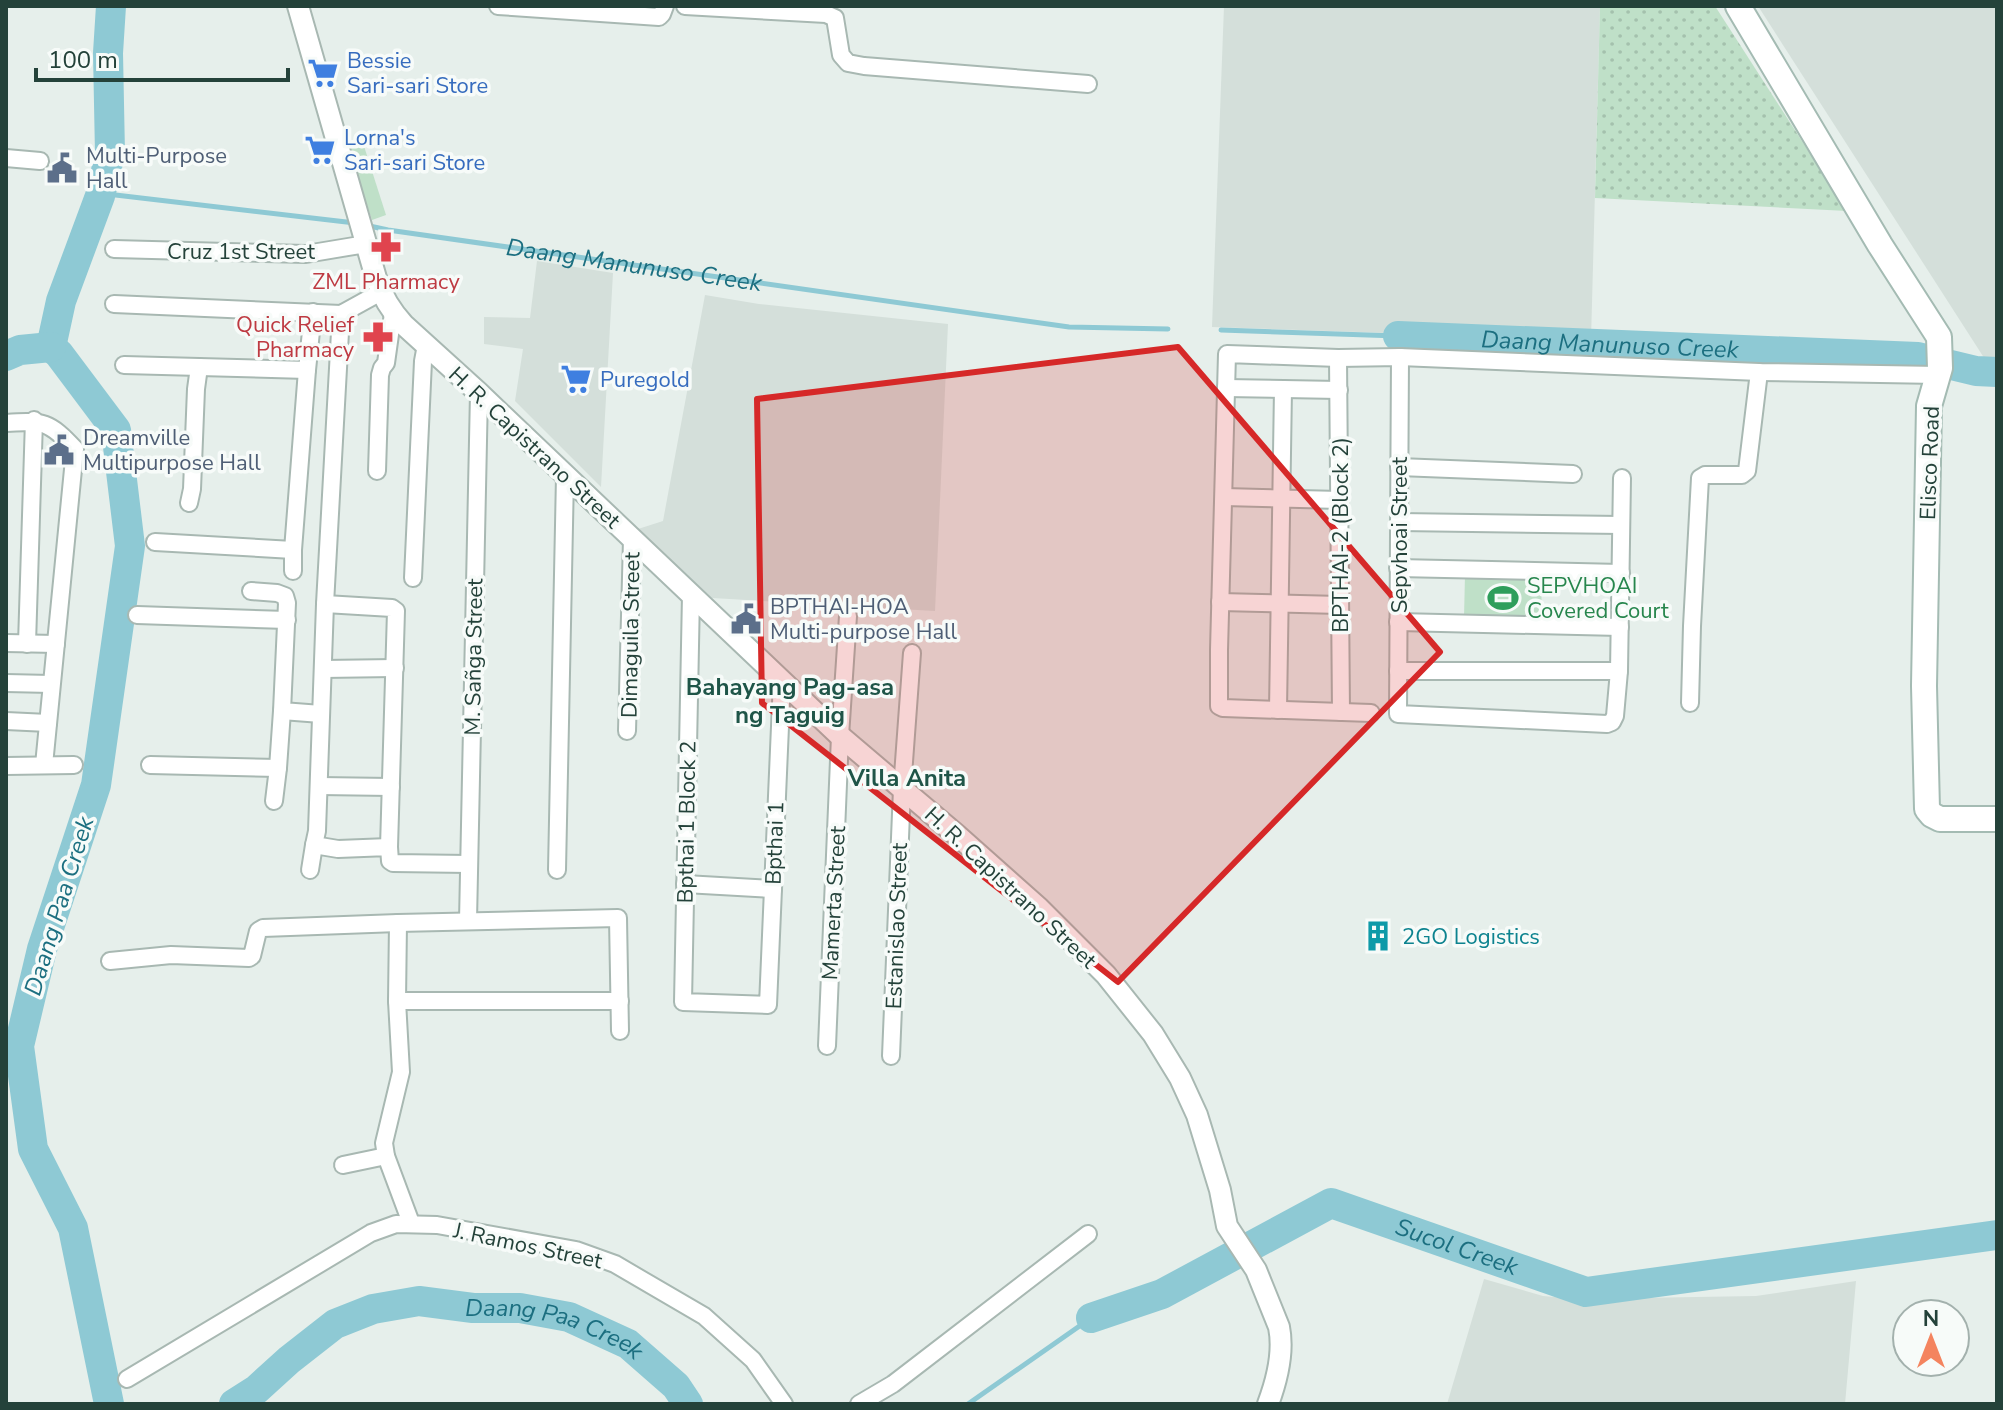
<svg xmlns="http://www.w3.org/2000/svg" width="2003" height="1410" font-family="'Nunito Sans',sans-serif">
  <defs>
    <pattern id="grass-dots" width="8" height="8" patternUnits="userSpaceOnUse" patternTransform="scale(2)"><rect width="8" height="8" fill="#bfe0c8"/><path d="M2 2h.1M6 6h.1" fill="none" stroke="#a4c1ad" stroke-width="1.8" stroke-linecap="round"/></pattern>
  </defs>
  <rect width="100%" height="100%" fill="#e6efeb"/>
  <g fill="#d4dfda">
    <path d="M1224,6H1600L1591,340L1212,327Z"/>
    <path d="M1758,6H1997V365L1988,364Z"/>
    <path d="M537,261L613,273L601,487L515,401L523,349L484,344V317L530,318Z"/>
    <path d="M705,295L759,304L948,324L935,611L712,598L638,529L663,521Z"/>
    <path d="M1484,1279L1543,1296L1577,1299L1756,1296L1856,1281L1845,1404H1447Z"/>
  </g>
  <path fill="url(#grass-dots)" d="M1600,6H1715L1847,211L1595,198Z"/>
  <g fill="#bfe0c8">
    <path d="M363,143L386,215L372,220L348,148Z"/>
    <path d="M1465,575L1542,577L1541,620L1464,618Z"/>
  </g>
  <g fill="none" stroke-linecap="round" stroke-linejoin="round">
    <g stroke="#8ec9d4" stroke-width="5">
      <path d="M100,196L107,194L355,223"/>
      <path id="s1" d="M365,225L388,230L1069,327L1168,329"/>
      <path d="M1221,330L1398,336"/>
      <path d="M968,1404L1091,1318"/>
    </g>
    <g stroke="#8ec9d4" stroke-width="30">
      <path id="s2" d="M1398,336L1918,357L1976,371L1997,372"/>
      <path d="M51,347L59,354L116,430L130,546L96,785L42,949L19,1046L33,1149L73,1228L109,1404"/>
      <path d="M51,347L61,301L100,196L110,154L108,53L111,6"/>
      <path d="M6,356L20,350L51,347"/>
      <path id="s3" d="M1091,1318L1162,1294L1331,1203L1586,1292L1997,1235"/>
      <path id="s4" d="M234,1404L256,1390L289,1360L335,1324L373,1309L419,1301L473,1308H520L569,1317L628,1344L676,1386L688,1404"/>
    </g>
    <g stroke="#a8b8b2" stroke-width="20">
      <g id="minor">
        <path d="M498,6L659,17L662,14L665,6"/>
        <path d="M685,6L826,14L835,18L841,55L848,63L864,66L1088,84"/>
        <path d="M6,158L40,161"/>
        <path d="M114,249L306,254L366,244"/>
        <path d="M114,304L341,314L381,292"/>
        <path d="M341,314L325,604L317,831L314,845L338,849L389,847L390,861L393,863L469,864"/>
        <path d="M1400,357L1398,714L1607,724L1612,722L1615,716L1619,671L1622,478"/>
        <path d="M1338,358L1341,712"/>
        <path d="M124,365L307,370"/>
        <path d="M1226,388L1339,390"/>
        <path d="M6,423C43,420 50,422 75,449L44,765"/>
        <path d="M1399,467L1573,474"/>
        <path d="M377,471L380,375L382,368L386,363L393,313"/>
        <path d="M1224,497L1340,500"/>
        <path d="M189,503L192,489L196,389L199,367"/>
        <path d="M1399,522L1621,525"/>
        <path d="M155,542L293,550"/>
        <path d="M1398,568L1621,573"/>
        <path d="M293,571V550L307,370L313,312"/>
        <path d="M413,578L423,361L426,345"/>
        <path d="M251,591L277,593L285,596L287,603L282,711L321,714"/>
        <path d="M691,595L683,1002L768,1005L782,680"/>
        <path d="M1220,602L1340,605"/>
        <path d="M325,604L392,608L396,611L389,847"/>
        <path d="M137,615L287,620"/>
        <path d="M1398,622L1620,627"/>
        <path d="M6,643L56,644"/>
        <path d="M27,644L34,420"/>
        <path d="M323,669L395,668"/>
        <path d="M1398,671H1619"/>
        <path d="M6,683L51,684"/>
        <path d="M1690,703L1692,626L1700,478L1705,475H1742L1747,471L1759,372"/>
        <path d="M1278,710L1283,389"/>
        <path d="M1371,713L1223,708L1219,706V650L1227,354L1338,358L1400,357L1759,372L1938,375"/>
        <path d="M6,721L48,723"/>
        <path d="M627,731L632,539"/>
        <path d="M150,765L278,768"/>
        <path d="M6,766L74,765"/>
        <path d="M319,786L391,787"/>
        <path d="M274,801L278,768L282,711"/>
        <path d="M310,870L314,845"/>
        <path d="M557,870L565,476"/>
        <path d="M685,884L773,889"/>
        <path d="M468,921L479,393"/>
        <path d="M398,923L397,1001L401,1072L384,1143L386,1156L411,1223"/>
        <path d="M110,961L171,955L249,958L252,956L258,931L263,928L398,923L618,918L620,1031"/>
        <path d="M397,1001H620"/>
        <path d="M827,1046L840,736L848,616"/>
        <path d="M891,1056L902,789L912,653"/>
        <path d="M343,1165L386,1156"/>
        <path d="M127,1379L371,1233L396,1224L437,1225L576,1250L615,1264L704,1316L753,1360L784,1404"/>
        <path d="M859,1404L893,1384L1088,1234"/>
      </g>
    </g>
    <g stroke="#a8b8b2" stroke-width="24">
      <path id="tertiary" d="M298,6L376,278C382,296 391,311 404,325L479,393L840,736L958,836L1039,908L1106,975L1153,1034L1180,1078L1197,1115L1220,1190L1227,1226L1256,1270L1279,1327C1284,1352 1277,1380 1268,1404"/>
    </g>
    <g stroke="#a4bbb3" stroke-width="28">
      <path id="secondary" d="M1738,6L1880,245L1939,337L1940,368L1929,406L1924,686L1927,809L1932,815L1940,819H1997"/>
    </g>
    <use href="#minor" stroke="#fff" stroke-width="16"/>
    <use href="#tertiary" stroke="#fff" stroke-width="20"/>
    <use href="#secondary" stroke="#fff" stroke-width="24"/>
  </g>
  <path fill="#d62828" fill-opacity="0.2" stroke="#d62828" stroke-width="6" stroke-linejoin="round" d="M1178,347L1440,652L1118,982L762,703L757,399Z"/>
  <defs>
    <g id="supermarket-bare" transform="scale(2.4)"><path d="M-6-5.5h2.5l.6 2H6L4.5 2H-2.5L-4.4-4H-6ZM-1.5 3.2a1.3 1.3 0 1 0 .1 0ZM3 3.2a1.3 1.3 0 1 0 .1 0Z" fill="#3f7fe0" stroke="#f7fbf9" stroke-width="2.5" paint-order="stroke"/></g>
    <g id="civic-bare" transform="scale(2.4)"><path d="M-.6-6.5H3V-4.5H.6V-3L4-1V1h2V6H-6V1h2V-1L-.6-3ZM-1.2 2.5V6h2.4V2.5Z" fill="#5c6f8a" stroke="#f7fbf9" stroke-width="2.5" paint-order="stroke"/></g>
    <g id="pharmacy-bare" transform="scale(2.4)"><path d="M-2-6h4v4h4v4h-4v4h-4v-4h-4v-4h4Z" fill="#e0444e" stroke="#f7fbf9" stroke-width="2.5" paint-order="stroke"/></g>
    <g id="stadium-bare" transform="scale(2.4)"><path d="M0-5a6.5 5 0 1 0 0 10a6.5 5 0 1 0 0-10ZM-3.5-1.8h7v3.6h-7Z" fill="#2e9e5b" stroke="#f7fbf9" stroke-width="2.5" paint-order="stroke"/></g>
    <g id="building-bare" transform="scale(2.4)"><path d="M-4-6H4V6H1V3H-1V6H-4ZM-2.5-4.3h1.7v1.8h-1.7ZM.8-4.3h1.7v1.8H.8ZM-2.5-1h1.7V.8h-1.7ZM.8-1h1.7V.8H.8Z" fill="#0f9aa8" stroke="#f7fbf9" stroke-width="2.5" paint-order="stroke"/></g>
  </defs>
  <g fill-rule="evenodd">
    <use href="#supermarket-bare" x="323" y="73"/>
    <use href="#supermarket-bare" x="320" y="150"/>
    <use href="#civic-bare" x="62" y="168"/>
    <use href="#pharmacy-bare" x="386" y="247"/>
    <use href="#pharmacy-bare" x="378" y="337"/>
    <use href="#supermarket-bare" x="576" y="379"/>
    <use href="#civic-bare" x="59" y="450"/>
    <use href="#stadium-bare" x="1503" y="598"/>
    <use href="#civic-bare" x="746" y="619"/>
    <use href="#building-bare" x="1378" y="936"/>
  </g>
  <g text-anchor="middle" stroke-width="7" stroke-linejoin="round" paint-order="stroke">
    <g font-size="22" fill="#366cbe" stroke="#f7fbf9" text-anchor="start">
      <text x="347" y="68">Bessie<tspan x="347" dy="25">Sari-sari Store</tspan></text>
      <text x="344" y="145">Lorna's<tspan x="344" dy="25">Sari-sari Store</tspan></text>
      <text x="600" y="387">Puregold</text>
    </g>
    <g font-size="22" fill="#4e5e75" stroke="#f7fbf9" text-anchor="start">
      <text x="86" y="163">Multi-Purpose<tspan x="86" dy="25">Hall</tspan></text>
      <text x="83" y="445">Dreamville<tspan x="83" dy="25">Multipurpose Hall</tspan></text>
      <text x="770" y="614">BPTHAI-HOA<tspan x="770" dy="25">Multi-purpose Hall</tspan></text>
    </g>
    <g font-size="22" fill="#24423a" stroke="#f7fbf9">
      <text x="241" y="259">Cruz 1st Street</text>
      <text transform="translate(535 447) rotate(43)" y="8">H. R. Capistrano Street</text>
      <text transform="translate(1929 463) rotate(-88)" y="8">Elisco Road</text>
      <text transform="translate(1340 535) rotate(-90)" y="8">BPTHAI-2 (Block 2)</text>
      <text transform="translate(1399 535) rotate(-90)" y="8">Sepvhoai Street</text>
      <text transform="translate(630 635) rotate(-89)" y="8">Dimaguila Street</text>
      <text transform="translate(473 657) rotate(-89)" y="8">M. Sañga Street</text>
      <text transform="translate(686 822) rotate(-89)" y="8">Bpthai 1 Block 2</text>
      <text transform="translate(774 843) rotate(-88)" y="8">Bpthai 1</text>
      <text transform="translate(1011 887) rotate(43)" y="8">H. R. Capistrano Street</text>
      <text transform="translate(833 903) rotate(-87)" y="8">Mamerta Street</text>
      <text transform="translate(896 926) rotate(-88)" y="8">Estanislao Street</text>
      <text transform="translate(528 1245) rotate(12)" y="8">J. Ramos Street</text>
    </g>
    <g font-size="22" fill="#be3a42" stroke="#f7fbf9">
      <text x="386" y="289">ZML Pharmacy</text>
      <text x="354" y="332" text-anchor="end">Quick Relief<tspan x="354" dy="25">Pharmacy</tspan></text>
    </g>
    <g font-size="22" fill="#27864d" stroke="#f7fbf9" text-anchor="start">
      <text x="1527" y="593">SEPVHOAI<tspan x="1527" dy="25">Covered Court</tspan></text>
    </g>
    <g font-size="22" fill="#0d838f" stroke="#f7fbf9" text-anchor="start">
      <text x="1402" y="944">2GO Logistics</text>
    </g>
    <g font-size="24" font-style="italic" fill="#1c6f80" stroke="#f7fbf9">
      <text dy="8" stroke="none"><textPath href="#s1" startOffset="272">Daang Manunuso Creek</textPath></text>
      <text dy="8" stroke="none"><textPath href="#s2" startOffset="212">Daang Manunuso Creek</textPath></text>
      <text transform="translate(59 906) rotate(-73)" y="8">Daang Paa Creek</text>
      <text dy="8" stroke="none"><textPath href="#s3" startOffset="400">Sucol Creek</textPath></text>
      <text dy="8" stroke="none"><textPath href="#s4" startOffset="356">Daang Paa Creek</textPath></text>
    </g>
    <g font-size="24" font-weight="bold" fill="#1f5548" stroke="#f7fbf9">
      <text x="790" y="695">Bahayang Pag-asa<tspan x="790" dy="28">ng Taguig</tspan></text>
      <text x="907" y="786">Villa Anita</text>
    </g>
  </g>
  <rect width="2003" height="1410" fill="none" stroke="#24423a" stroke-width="16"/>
  <g transform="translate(1931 1338)"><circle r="38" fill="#f7fbf9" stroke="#a3b1ad" stroke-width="2"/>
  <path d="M0-6L14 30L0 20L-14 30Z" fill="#f4845f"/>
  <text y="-12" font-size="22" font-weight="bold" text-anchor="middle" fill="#24423a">N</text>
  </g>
  <path d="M36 68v12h252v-12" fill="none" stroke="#24423a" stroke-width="4"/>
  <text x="48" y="68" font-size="24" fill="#24423a" stroke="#f7fbf9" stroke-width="6" paint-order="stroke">100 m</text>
</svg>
